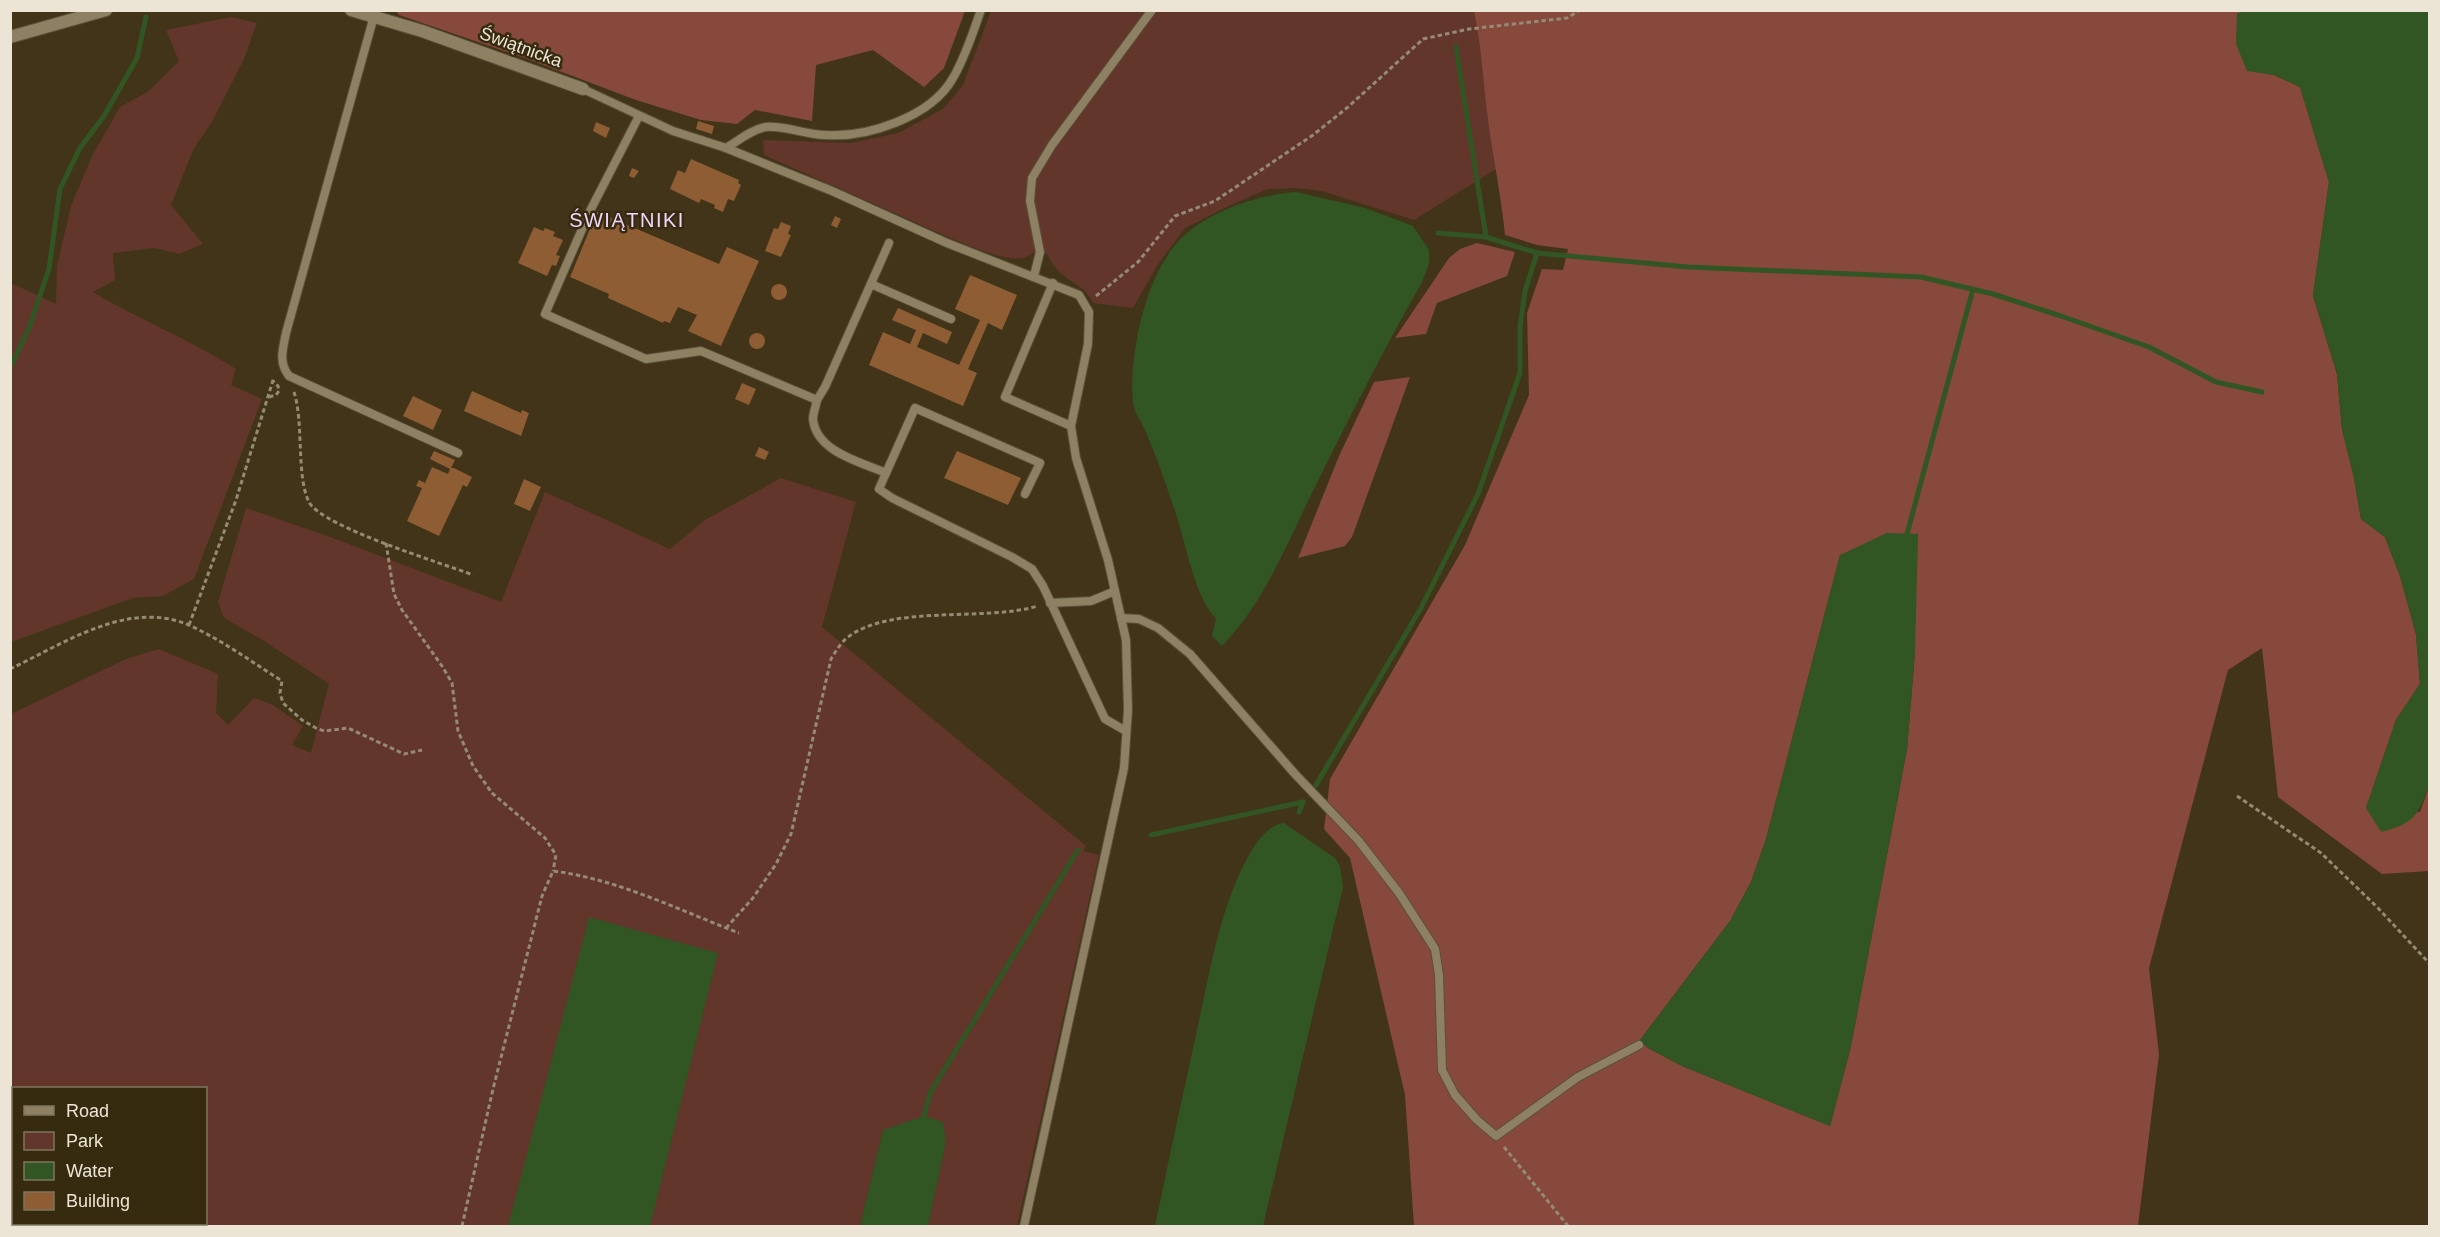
<svg xmlns="http://www.w3.org/2000/svg" width="2440" height="1237" font-family="Arial,sans-serif">
  <rect width="100%" height="100%" fill="#413419"/>
  <g fill="#63362c" fill-rule="evenodd">
    <path d="M991,11H1664L1657,69L1414,220L1322,191L1296,188L1268,189L1231,205L1185,228L1157,266L1133,308L1093,303C1083,280 1060,283 1047,254L1032,253C1019,269 972,246 955,240L764,155L763,140L851,143L898,133L943,109L963,85Z"/>
    <path d="M231,17L257,23L244,59L212,122L194,148L171,205L203,244L179,254L154,248L113,253L115,280L93,292C140,320 191,340 236,369L231,385L262,399L194,579L163,596L133,598L11,642V283L56,304L57,266L71,206L92,156L120,107L149,91L179,61L166,30Z"/>
    <path d="M781,478L856,502L822,627L1086,846L1083,851L1099,855L1017,1226H928L946,1142L883,1130L860,1226H11V714L126,659L159,649L218,674L216,713L228,725L254,698L273,705L303,726L292,745L311,753L329,684L261,639L224,618L218,602L246,508L325,535L501,602L545,492L670,549L705,520ZM14,1088H206V1224H14Z"/>
  </g>
  <g fill="#86493c" fill-rule="evenodd">
    <path d="M396,11H965L944,68L924,87L873,50L816,65L812,121L755,110L737,124L701,120L636,100L525,58L399,15Z"/>
    <path d="M1474,11H2244L2237,14L2247,70L2274,75L2300,87L2329,182L2313,296L2337,374L2342,429L2354,478L2361,519L2385,537L2400,576L2416,634L2420,684L2396,720L2366,808L2420,812L2429,786V871L2382,874L2278,797L2262,648L2228,670L2149,968L2159,1054L2138,1226H1414L1405,1095L1350,858L1324,829L1330,779L1465,545L1529,395L1527,313L1542,269L1563,270L1568,249L1537,245L1505,235C1501,194 1492,153 1487,112C1483,77 1481,44 1474,11ZM1840,555L1915,652L1907,749L1851,1046L1830,1126L1682,1066L1648,1048L1640,1040L1730,921L1751,882L1766,839Z"/>
    <path d="M1477,243L1515,252L1507,276L1437,303L1426,334L1395,338L1449,258L1460,249Z"/>
    <path d="M1410,377L1352,537L1345,546L1298,558L1339,456L1374,382Z"/>
  </g>
  <g fill="#325524">
    <path d="M2244,11H2429V786C2418,816 2413,824 2381,832L2366,808L2396,720L2420,684L2416,634L2400,576L2385,537L2361,519L2354,478L2342,429L2337,374L2313,295L2329,182L2300,87L2274,75L2247,71L2236,44L2237,14Z"/>
    <path d="M1296,192L1365,208L1413,226L1429,250V264L1422,282C1383,351 1347,422 1312,493C1286,546 1264,603 1222,646L1212,636L1216,619C1192,592 1186,540 1173,505C1164,479 1155,452 1144,428C1141,421 1135,414 1134,407C1130,387 1133,363 1136,344C1142,307 1157,258 1187,233C1216,209 1259,195 1296,192Z"/>
    <path d="M1887,533L1918,534L1915,652L1907,749L1851,1046L1830,1126L1682,1066L1648,1048L1640,1040L1730,921L1751,882L1766,839L1840,555Z"/>
    <path d="M1284,823L1335,858L1340,866L1343,887L1263,1226H1155C1169,1158 1184,1089 1199,1021C1211,966 1221,905 1249,855C1257,841 1268,825 1284,823Z"/>
    <path d="M589,917L718,953L650,1226H508Z"/>
    <path d="M924,1116L943,1122L946,1142L928,1226H860L883,1130Z"/>
  </g>
  <g fill="none" stroke-linecap="round" stroke-linejoin="round">
    <g stroke="#325524" stroke-width="5">
      <path d="M1456,47L1486,237"/>
      <path d="M1438,233L1486,237L1537,253L1688,267L1921,277L1993,294L2061,316L2149,347L2216,382L2262,392"/>
      <path d="M10,368L29,328L49,269L60,189L80,148L104,116L137,58L146,17"/>
      <path d="M1907,534L1973,289"/>
      <path d="M1316,785L1421,608L1478,494L1520,373V327L1525,291L1537,253"/>
      <path d="M1299,812L1303,802"/>
      <path d="M1151,835L1303,802"/>
      <path d="M924,1116L930,1093L1078,850"/>
    </g>
  </g>
  <g fill="#8e5d34">
    <path d="M698,121L714,126L712,134L696,129Z"/>
    <path d="M596,122L610,128L606,138L593,131Z"/>
    <path d="M691,159L739,180L738,183L741,185L734,201L728,199L723,212L714,208L715,205L701,199L699,203L670,189L678,170L685,173Z"/>
    <path d="M632,168L639,171L634,178L629,176Z"/>
    <path d="M597,212L719,264L727,247L759,261L721,346L688,331L697,315L678,307L670,323L664,321L663,323L608,298L609,294L570,277Z"/>
    <path d="M835,216L841,219L837,228L831,225Z"/>
    <path d="M781,222L791,226L788,234L791,235L781,257L765,251L774,228L778,229Z"/>
    <path d="M534,227L543,231L545,228L555,232L553,236L563,240L556,255L560,256L556,266L552,265L547,276L518,263Z"/>
    <path d="M970,275L1017,295L1002,330L988,323L968,369L977,373L963,406L869,365L883,332L910,344L916,330L892,320L898,308L952,332L947,344L923,333L917,347L959,365L980,320L955,309Z"/>
    <circle cx="779" cy="292" r="8"/>
    <circle cx="757" cy="341" r="8"/>
    <path d="M742,383L756,389L749,405L735,399Z"/>
    <path d="M472,391L521,413L522,410L529,413L521,436L464,411Z"/>
    <path d="M413,396L442,410L433,430L403,416Z"/>
    <path d="M759,447L769,452L765,460L755,456Z"/>
    <path d="M434,451L455,460L451,468H454L472,477L467,487L463,485L439,536L407,521L422,488L416,486L419,480L425,483L432,467L448,474L450,469L430,459Z"/>
    <path d="M957,451L1021,478L1008,505L944,478Z"/>
    <path d="M524,479L541,487L530,511L514,504Z"/>
  </g>
  <g fill="none" stroke-linecap="round" stroke-linejoin="round">
    <g stroke="#5a5039" stroke-width="10">
      <g id="lane">
        <path d="M374,16L286,333C283,349 278,362 289,376L458,453"/>
        <path d="M583,89L673,131L726,148C738,141 752,129 766,127C783,125 807,135 825,135C867,138 931,117 953,78C965,58 973,32 981,10"/>
        <path d="M639,116L590,211L545,314L646,359L701,351L817,400C816,406 813,413 813,419C816,452 861,462 886,473L915,408L1040,463L1025,494"/>
        <path d="M726,148L832,191L947,243L1079,295L1089,312L1088,344L1071,426L1076,458L1108,560L1126,640L1128,710L1124,768L1024,1226"/>
        <path d="M1034,276L1040,252L1030,201L1032,178L1052,145L1152,10"/>
        <path d="M1053,283L1005,397L1071,426"/>
        <path d="M871,284L951,319"/>
        <path d="M817,400L825,387L889,243"/>
        <path d="M886,473L879,489L892,498L1012,557L1032,569L1043,586L1105,719L1126,731"/>
        <path d="M1050,603L1091,601L1115,591"/>
        <path d="M1121,618L1139,619L1158,628L1190,654L1295,774L1358,840L1399,893L1435,949L1439,975L1442,1070L1455,1095L1477,1120L1496,1136L1578,1077L1639,1045"/>
      </g>
    </g>
    <g stroke="#5a5039" stroke-width="14">
      <g id="street">
        <path d="M351,10L422,31L583,89"/>
        <path d="M10,37L106,10"/>
      </g>
    </g>
    <g stroke="#958b75" stroke-width="3" stroke-dasharray="4.5 3" stroke-linecap="butt">
      <path d="M1096,296L1138,262L1175,216L1215,201L1313,135L1348,107L1423,39L1469,29L1567,18L1580,10"/>
      <path d="M294,392C304,423 296,476 309,502C322,527 442,563 473,575"/>
      <path d="M269,397L276,395L279,391L278,386L273,381"/>
      <path d="M386,543L394,594L402,610L442,666L452,683L458,731L473,766L492,793L545,838L556,855L553,871"/>
      <path d="M189,625L236,500L274,377"/>
      <path d="M10,669C65,643 130,598 191,626C223,641 252,662 282,681L280,693L283,703L302,720L316,728L324,731L348,728L404,754L422,750"/>
      <path d="M2237,796L2321,853L2377,907L2430,964"/>
      <path d="M726,928L753,898L776,864L791,834L831,659C836,651 841,642 848,637C892,604 984,622 1038,606"/>
      <path d="M1504,1147L1568,1226"/>
      <path d="M462,1226L493,1089L542,896L553,871C617,879 679,910 739,933"/>
    </g>
    <use href="#lane" stroke="#8e8063" stroke-width="8"/>
    <use href="#street" stroke="#8e8063" stroke-width="12"/>
  </g>
  <g text-anchor="middle" stroke-width="5" stroke-linejoin="round" paint-order="stroke">
    <g font-size="18" fill="#ece5d5" stroke="#362a0f">
      <text transform="translate(521 47) rotate(20)" y="6">Świątnicka</text>
    </g>
    <g font-size="20" letter-spacing="1.5" fill="#f0d5fd" stroke="#362a0f">
      <text x="627" y="227">ŚWIĄTNIKI</text>
    </g>
  </g>
  <rect width="2440" height="1237" fill="none" stroke="#ece5d5" stroke-width="24"/>
  <rect x="12" y="1087" width="195" height="138" fill="#362a0f" stroke="#7f755e" stroke-width="1.5"/>
  <rect x="24" y="1106" width="30" height="9" fill="#8e8063" stroke="#7f755e" stroke-width="1.5"/>
  <text x="66" y="1117" font-size="18" fill="#ece5d5">Road</text>
  <rect x="24" y="1132" width="30" height="18" fill="#63362c" stroke="#7f755e" stroke-width="1.5"/>
  <text x="66" y="1147" font-size="18" fill="#ece5d5">Park</text>
  <rect x="24" y="1162" width="30" height="18" fill="#325524" stroke="#7f755e" stroke-width="1.5"/>
  <text x="66" y="1177" font-size="18" fill="#ece5d5">Water</text>
  <rect x="24" y="1192" width="30" height="18" fill="#8e5d34" stroke="#7f755e" stroke-width="1.5"/>
  <text x="66" y="1207" font-size="18" fill="#ece5d5">Building</text>
</svg>
